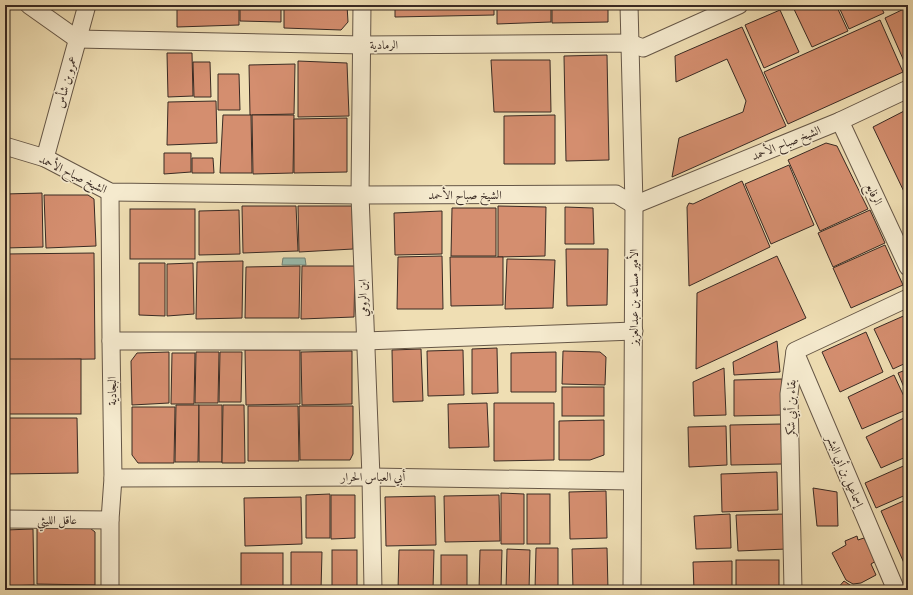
<svg xmlns="http://www.w3.org/2000/svg" width="913" height="595" font-family="Alegreya,Amiri,serif">
  <rect width="100%" height="100%" fill="#efdeb3"/>
  <filter id="stains"><feTurbulence type="fractalNoise" baseFrequency=".005" numOctaves="4"/><feColorMatrix values="0 0 0 0 .2 0 0 0 0 .09 0 0 0 0 .02 0 0 0 .5 -.17"/></filter>
  <radialGradient id="worn" r=".72"><stop offset=".6" stop-color="#630" stop-opacity="0"/><stop offset="1" stop-color="#630" stop-opacity=".3"/></radialGradient>
  <path fill="#9abcae" stroke="#738276" d="M283,258H305L306,265H282Z"/>
  <g fill="#d48e6f" stroke="#392a23">
    <path d="M177,5H239V25L177,27Z"/>
    <path d="M240,5H281V22L240,21Z"/>
    <path d="M284,5H347L348,22L341,30L284,28Z"/>
    <path d="M395,5H494V15L395,17Z"/>
    <path d="M497,5H551V22L497,24Z"/>
    <path d="M552,5H608V22L552,23Z"/>
    <path d="M792,5H836L848,31L812,47Z"/>
    <path d="M838,5H880L884,13L849,29Z"/>
    <path d="M908,7V68H907L885,18Z"/>
    <path d="M780,10L799,52L764,68L745,25Z"/>
    <path d="M880,20L903,72L788,124L764,72Z"/>
    <path d="M742,27L786,126L672,177L679,138L743,112L746,101L727,59L676,82L675,56Z"/>
    <path d="M167,53H192L193,96L168,97Z"/>
    <path d="M607,55L609,160L566,161L564,56Z"/>
    <path d="M491,60H550L551,112H494Z"/>
    <path d="M298,61L347,63L349,116L298,117Z"/>
    <path d="M193,62H210L211,97H194Z"/>
    <path d="M295,64L294,114L250,115L249,65Z"/>
    <path d="M218,74H239L240,110H218Z"/>
    <path d="M216,101L217,143L167,145L168,102Z"/>
    <path d="M908,109V200L873,127Z"/>
    <path d="M223,115H251L252,173H220Z"/>
    <path d="M252,115H294L293,173L253,174Z"/>
    <path d="M555,115V164H504V116Z"/>
    <path d="M347,118V172L294,173V119Z"/>
    <path d="M826,143L837,146L868,209L820,231L788,160Z"/>
    <path d="M164,153H191V172L164,174Z"/>
    <path d="M192,158H213L214,173H192Z"/>
    <path d="M789,165L814,225L771,244L745,184Z"/>
    <path d="M742,181L770,247L689,286L687,207L689,203L693,204Z"/>
    <path d="M42,193L43,247L5,248V194Z"/>
    <path d="M44,195H88L94,199L96,246L46,248Z"/>
    <path d="M242,206H296L298,251L243,253Z"/>
    <path d="M298,206H352L353,249L299,252Z"/>
    <path d="M498,206L546,207L545,256L498,257Z"/>
    <path d="M565,207L593,208L594,244H565Z"/>
    <path d="M452,208H496V256H451Z"/>
    <rect x="130" y="209" width="65" height="50"/>
    <path d="M239,210L240,254L199,255V211Z"/>
    <path d="M870,210L885,243L833,267L818,233Z"/>
    <path d="M442,211V254L395,255L394,213Z"/>
    <path d="M885,245L903,285L851,308L833,268Z"/>
    <path d="M566,249H608L607,305L567,306Z"/>
    <path d="M94,253L95,359L5,360V254Z"/>
    <path d="M442,256L443,309H397L398,257Z"/>
    <path d="M777,256L806,318L696,369L697,293Z"/>
    <path d="M450,257H503V305L451,306Z"/>
    <path d="M507,259L555,260L553,308L505,309Z"/>
    <path d="M243,261L242,318L196,319L197,262Z"/>
    <path d="M139,263H165V316L139,315Z"/>
    <path d="M193,263L194,314L167,316V264Z"/>
    <path d="M300,266L299,318H245L246,267Z"/>
    <path d="M302,266H355L354,317L301,319Z"/>
    <path d="M908,314V362L893,369L874,329Z"/>
    <path d="M866,332L883,372L840,392L822,352Z"/>
    <path d="M777,341L780,372L734,375L733,362Z"/>
    <path d="M497,348L498,393L472,394V349Z"/>
    <path d="M421,349L423,401L393,402L392,350Z"/>
    <path d="M245,350H300V404L246,405Z"/>
    <path d="M463,350L464,395L428,396L427,351Z"/>
    <path d="M352,351V404L302,405L301,352Z"/>
    <path d="M563,351L600,352L606,357L605,385L562,384Z"/>
    <path d="M169,352V403L132,405L131,361L137,353Z"/>
    <path d="M196,352H219L218,403H195Z"/>
    <path d="M220,352H242L241,402H219Z"/>
    <path d="M556,352V392H511V353Z"/>
    <path d="M172,353H195L194,404H171Z"/>
    <rect x="5" y="359" width="76" height="55"/>
    <path d="M724,368L726,415L694,416L693,382Z"/>
    <path d="M908,369V397L898,373Z"/>
    <path d="M894,375L908,405V409L862,429L848,397Z"/>
    <path d="M782,379V415L734,416V380Z"/>
    <rect x="562" y="387" width="42" height="29"/>
    <path d="M487,403L489,447L449,448L448,404Z"/>
    <path d="M494,403H554V460L494,461Z"/>
    <path d="M176,405H199L198,462H175Z"/>
    <rect x="199" y="405" width="23" height="57"/>
    <path d="M223,405H244L245,463H222Z"/>
    <path d="M248,406H298L299,461H248Z"/>
    <path d="M299,406H353V454L350,460H300Z"/>
    <path d="M132,407H175L174,463H138L132,455Z"/>
    <path d="M908,416V456L881,468L866,437Z"/>
    <path d="M5,418H77L78,473L5,474Z"/>
    <path d="M604,420V455L590,460H559V421Z"/>
    <path d="M781,424L782,464L731,465L730,425Z"/>
    <path d="M726,426L727,465L689,467L688,427Z"/>
    <path d="M908,464V494L876,508L865,483Z"/>
    <path d="M777,472L778,510L722,512L721,474Z"/>
    <path d="M813,488L837,492L838,526H817Z"/>
    <path d="M606,491L607,538L570,539L569,492Z"/>
    <path d="M501,493L524,494V544H501Z"/>
    <path d="M330,494V538H306V495Z"/>
    <rect x="527" y="494" width="23" height="50"/>
    <path d="M331,495H355V538L331,539Z"/>
    <path d="M499,495L500,541L445,542L444,496Z"/>
    <path d="M435,496L436,545L386,546L385,497Z"/>
    <path d="M301,497L302,544L245,546L244,498Z"/>
    <path d="M908,499V562L904,563L881,511Z"/>
    <path d="M730,514L731,548L696,549L694,516Z"/>
    <path d="M786,514L787,549L738,551L736,515Z"/>
    <path d="M37,528H90L95,532V585L37,584Z"/>
    <path d="M33,529L34,585L5,586V530Z"/>
    <path d="M857,536L858,540L864,538L876,561L871,564L876,575L861,583L853,584L846,580L832,553L846,545L845,541Z"/>
    <path d="M536,548H558V590H535Z"/>
    <path d="M607,548L608,590H573L572,549Z"/>
    <path d="M507,549L530,550L529,590H506Z"/>
    <rect x="332" y="550" width="25" height="40"/>
    <path d="M399,550H434L433,590H398Z"/>
    <path d="M480,550H502L501,590H479Z"/>
    <path d="M291,552H322L321,590H291Z"/>
    <rect x="241" y="553" width="42" height="37"/>
    <rect x="441" y="555" width="26" height="35"/>
    <rect x="736" y="560" width="43" height="30"/>
    <path d="M732,561V590H694L693,562Z"/>
    <path d="M844,581L853,587H871L876,590H836Z"/>
    <path d="M86,587V590H55V588Z"/>
    <rect x="28" y="588" width="17" height="2"/>
  </g>
  <g fill="none" stroke-linecap="round" stroke-linejoin="round">
    <g stroke="#665747" stroke-width="19">
      <g id="minor">
        <path d="M29,5L77,39L363,45L630,43L643,48L739,5"/>
        <path d="M362,5L360,195L371,477L373,590"/>
        <path d="M629,5L634,205L632,590"/>
        <path d="M840,121L908,267"/>
        <path d="M5,146L45,158L110,192L360,195L616,194L634,205L840,121L908,89"/>
        <path d="M45,158L87,5"/>
        <path d="M111,341H365L634,331"/>
        <path d="M795,352L896,590"/>
        <path d="M113,478L371,477L632,481"/>
        <path d="M5,519L110,520"/>
        <path d="M110,590V520L113,478L111,341L110,192"/>
        <path d="M793,590L789,394L795,351L908,298"/>
      </g>
    </g>
    <use href="#minor" stroke="#f5eace" stroke-width="17"/>
  </g>
  <g text-anchor="middle" stroke-width="3" stroke-linejoin="round" paint-order="stroke">
    <g font-size="12" fill="#392a23" stroke="#f5eace">
      <text x="384" y="49">الرمادية</text>
      <text transform="translate(66 82) rotate(-75)" y="4">عمرو بن شأس</text>
      <text transform="translate(786 143) rotate(-22)" y="4">الشيخ صباح الأحمد</text>
      <text transform="translate(73 174) rotate(26)" y="4">الشيخ صباح الأحمد</text>
      <text transform="translate(874 194) rotate(65)" y="4">الرفايع</text>
      <text x="465" y="199">الشيخ صباح الأحمد</text>
      <text transform="translate(634 297) rotate(-90)" y="4">الأمير مساعد بن عبدالعزيز</text>
      <text transform="translate(363 298) rotate(-92)" y="4">ابن الرومي</text>
      <text transform="translate(112 391) rotate(-91)" y="4">البجادية</text>
      <text transform="translate(791 408) rotate(-89)" y="4">بقاء بن أبي شكر</text>
      <text transform="translate(845 471) rotate(67)" y="4">إسماعيل بن أبي البشر</text>
      <text x="373" y="481">أبي العباس الحرار</text>
      <text x="57" y="524">عاقل الليثي</text>
    </g>
  </g>
  <rect width="913" height="595" fill="none" stroke="#efdeb3" stroke-width="20"/>
  <rect x="6" y="6" width="901" height="583" fill="none" stroke="#392a23" stroke-width="2"/>
  <rect x="10" y="10" width="893" height="575" fill="none" stroke="#392a23"/>
  <rect width="100%" height="100%" filter="url(#stains)"/>
  <rect width="100%" height="100%" fill="url(#worn)"/>
</svg>
